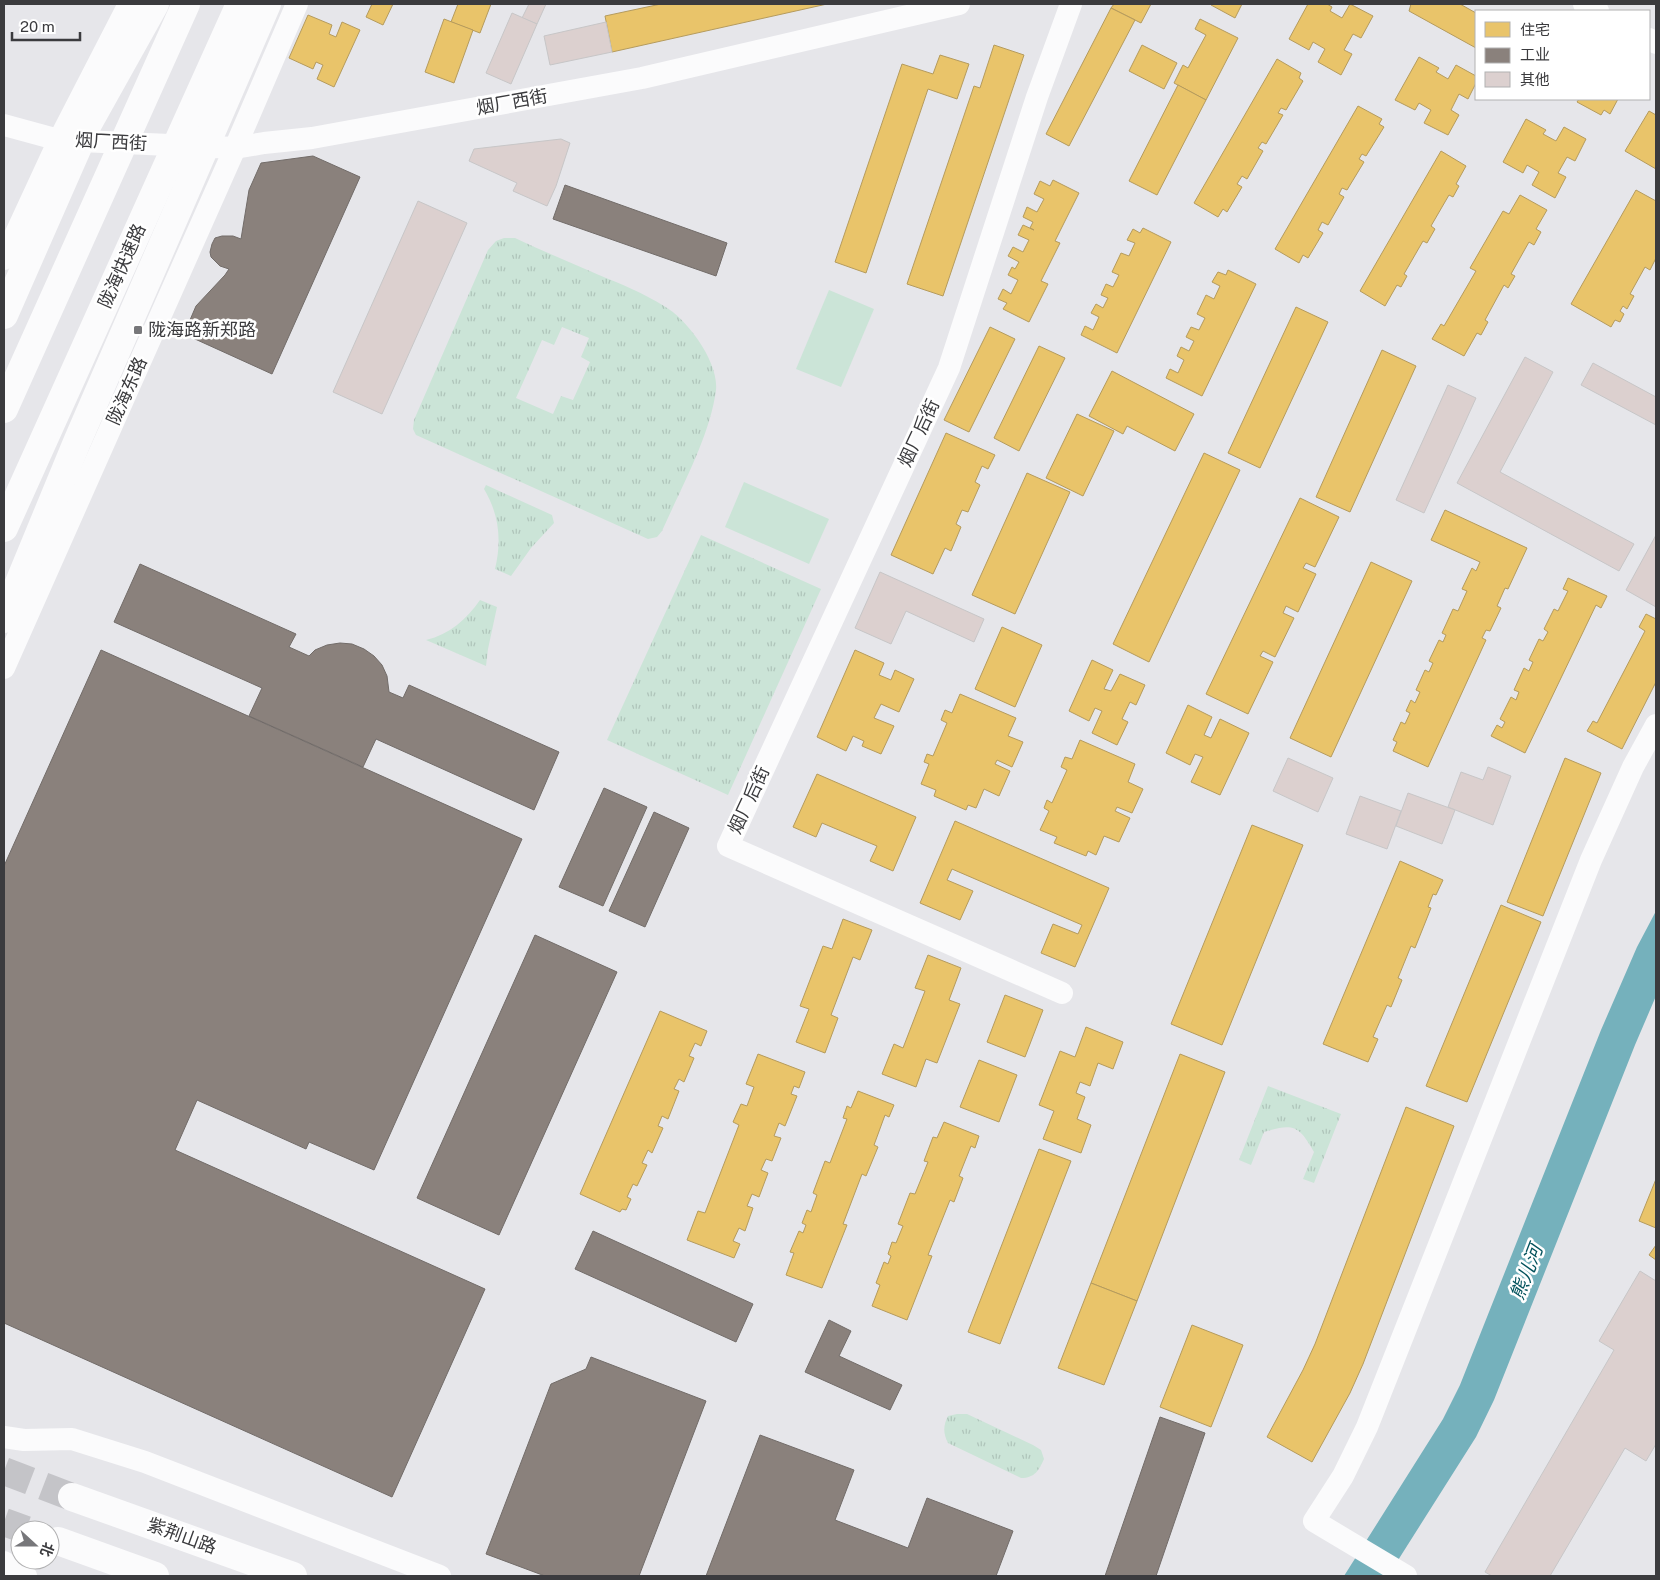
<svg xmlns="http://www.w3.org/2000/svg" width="1660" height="1580" font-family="'Public Sans','Noto Sans SC',sans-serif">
  <defs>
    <pattern id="grass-tufts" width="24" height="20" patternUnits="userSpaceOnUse" patternTransform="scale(1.25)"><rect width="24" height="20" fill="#cbe4d7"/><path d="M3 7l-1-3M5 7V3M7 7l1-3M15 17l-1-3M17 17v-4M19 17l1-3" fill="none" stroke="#afc4ba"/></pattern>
  </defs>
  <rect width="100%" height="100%" fill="#e6e6ea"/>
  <g fill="url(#grass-tufts)" fill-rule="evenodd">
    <path d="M504,238H515C543,251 571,263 599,275C621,284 643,293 664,306C687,319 719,362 716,390C710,436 681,488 662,531L657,537L648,539L416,435L413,429L414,420L488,250L496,241ZM562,327L589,338L581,357L590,362L573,400L561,396L553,414L516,398L542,340L554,345Z"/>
    <path d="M486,485L552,515L554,523L531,548L511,576L495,569C502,540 499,514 484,489Z"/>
    <path d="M701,535L821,589L728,795L607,740Z"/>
    <path d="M480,600L497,607L488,649L486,666L426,640C450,634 466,620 480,600Z"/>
    <path d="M1268,1086L1341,1114L1314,1183L1303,1179L1314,1152C1299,1125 1293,1123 1264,1132L1251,1165L1239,1160Z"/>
    <path d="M957,1414H967L1033,1445L1041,1450L1044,1459C1039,1470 1035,1478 1021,1478L948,1443C943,1433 943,1426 948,1416Z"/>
  </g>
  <g fill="#cbe4d7">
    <path d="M829,290L874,309L841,387L796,369Z"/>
    <path d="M744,482L829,519L809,564L725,527Z"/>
  </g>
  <path fill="#75b1bc" d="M1656,911V996L1635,1045L1494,1400L1476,1437L1388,1576H1344L1443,1419L1460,1385L1601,1030L1637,947Z"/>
  <g fill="#e9c46a" stroke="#b59b5d">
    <path d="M372,4H393L383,25L366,17Z"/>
    <path d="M458,4H491L480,33L451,22Z"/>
    <path d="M661,4H827L612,52L605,16Z"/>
    <path d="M1114,4H1151L1141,23L1111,8Z"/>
    <path d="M1212,4H1242L1235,18L1211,5Z"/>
    <path d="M1308,4H1327L1332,7L1330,11L1342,18L1350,4L1373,16L1361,38L1353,34L1344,50L1352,54L1341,75L1318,62L1325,49L1313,42L1309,50L1289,39Z"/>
    <path d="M1411,4H1460L1476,13V48L1409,11Z"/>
    <path d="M1111,8L1135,20L1069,146L1046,134Z"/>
    <path d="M308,15L332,25L329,34L336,37L342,22L360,30L334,87L317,79L323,65L316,62L313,69L289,58Z"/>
    <path d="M444,19L473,30L454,83L425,72Z"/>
    <path d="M1200,19L1238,38L1206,100L1174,83L1183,65L1188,68L1206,35L1195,29Z"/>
    <path d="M994,45L1024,55L943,296L907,284L974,86L980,88Z"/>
    <path d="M1142,45L1177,63L1164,89L1129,71Z"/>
    <path d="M940,55L969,64L957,99L928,89L866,273L835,262L902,64L933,74Z"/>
    <path d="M1419,57L1439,68L1436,72L1448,79L1456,65L1476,76V83L1468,99L1459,94L1451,110L1459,115L1448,135L1424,123L1431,110L1419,103L1415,110L1395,100Z"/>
    <path d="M1277,59L1301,73L1299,78L1303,81L1286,110L1281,108L1278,113L1283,115L1266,144L1262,142L1258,148L1263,151L1247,179L1242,176L1237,184L1242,187L1227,212L1223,209L1218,217L1194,203Z"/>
    <path d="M1178,85L1206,100L1157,195L1129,181Z"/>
    <path d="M1579,99H1618L1610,114L1604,110L1601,115L1577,102Z"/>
    <path d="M1358,106L1382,119L1379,124L1384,127L1366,156L1362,154L1359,159L1364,162L1347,190L1342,188L1339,194L1344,197L1328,225L1322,222L1318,230L1323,233L1308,258L1303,255L1299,263L1275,249Z"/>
    <path d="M1649,111L1656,115V169L1625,151Z"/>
    <path d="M1526,119L1546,130L1543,134L1556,141L1564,127L1586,139L1575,161L1567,157L1558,173L1566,177L1555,198L1532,185L1539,172L1527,165L1523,173L1503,162Z"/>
    <path d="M1441,151L1466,166L1456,184L1459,186L1453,197L1449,195L1431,226L1435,229L1427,243L1423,241L1404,274L1407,276L1401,287L1397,285L1385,306L1360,291Z"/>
    <path d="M1053,180L1079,193L1055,241L1060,243L1041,281L1048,284L1029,322L1003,309L1007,303L998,299L1003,289L1011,294L1018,280L1008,275L1012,267L1015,269L1019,262L1008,256L1013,247L1023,252L1029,240L1018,235L1023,225L1034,230L1030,228L1033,222L1023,217L1027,207L1037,212L1044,199L1034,194L1040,181L1050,186Z"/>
    <path d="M1636,190L1656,201V258L1650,270L1645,267L1630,294L1634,296L1627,309L1623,306L1620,311L1624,314L1620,322L1615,320L1611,327L1571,304Z"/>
    <path d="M1520,195L1547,210L1536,229L1541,232L1534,245L1529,242L1511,274L1515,276L1508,288L1504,285L1485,320L1488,322L1481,335L1477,333L1464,356L1432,339L1441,324L1444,326L1476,271L1470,268L1503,211L1509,214Z"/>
    <path d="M1143,228L1171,242L1117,353L1081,335L1085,326L1093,330L1099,317L1091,313L1096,304L1103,308L1108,298L1101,295L1106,284L1113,287L1119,275L1112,272L1121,253L1129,256L1135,243L1127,240L1133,229L1140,233Z"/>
    <path d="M1228,270L1256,284L1202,396L1166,378L1170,369L1178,373L1184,360L1177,356L1181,347L1189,351L1194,341L1186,337L1191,327L1199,330L1205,318L1197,314L1206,295L1214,299L1220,286L1212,282L1218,272L1226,275Z"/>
    <path d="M1296,307L1328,322L1260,468L1228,453Z"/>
    <path d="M990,327L1015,339L969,432L944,420Z"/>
    <path d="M1039,346L1065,358L1019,451L994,438Z"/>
    <path d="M1382,350L1416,366L1350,512L1316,497Z"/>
    <path d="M1112,371L1194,414L1175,451L1127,426L1123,434L1089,416Z"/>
    <path d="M1077,414L1114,431L1083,496L1046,478Z"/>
    <path d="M946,433L995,455L988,469L982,466L975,482L980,485L968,512L962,510L956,524L961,527L951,551L945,548L933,574L891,555Z"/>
    <path d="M1204,453L1240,470L1149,662L1113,644Z"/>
    <path d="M1027,473L1070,492L1015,614L972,595Z"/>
    <path d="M1300,498L1339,517L1315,567L1306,563L1303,568L1316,574L1298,612L1286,606L1283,613L1294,618L1275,657L1263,651L1260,656L1273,662L1248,714L1206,694Z"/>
    <path d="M1445,510L1527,548L1508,589L1505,588L1497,606L1501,608L1490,631L1486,630L1482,638L1486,640L1428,767L1393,751L1397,742L1393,740L1401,722L1405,724L1410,713L1406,711L1411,700L1415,703L1420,692L1416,690L1425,670L1429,672L1433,663L1429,661L1439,640L1443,642L1446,635L1442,633L1453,609L1458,611L1467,591L1462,589L1472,568L1476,571L1480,562L1431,540Z"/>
    <path d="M1371,562L1412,581L1331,757L1290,738Z"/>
    <path d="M1568,578L1607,596L1601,608L1596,605L1525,753L1491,736L1497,725L1502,728L1505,722L1500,719L1511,697L1516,700L1519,692L1514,690L1524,668L1529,671L1533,662L1529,660L1539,639L1543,641L1548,632L1544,629L1554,609L1558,611L1568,591L1563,589Z"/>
    <path d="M1646,614L1656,619V682L1622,749L1587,731L1593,721L1597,723L1645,631L1639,627Z"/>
    <path d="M1002,627L1042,645L1015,707L975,689Z"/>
    <path d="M855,650L884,663L879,675L891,680L895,670L914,679L899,712L881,704L874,718L894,726L881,754L862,746L864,741L853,736L846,751L817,737Z"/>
    <path d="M1092,660L1113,670L1104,689L1111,691L1120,674L1145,685L1136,705L1130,702L1122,719L1128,722L1117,745L1092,733L1102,711L1095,708L1089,721L1069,711Z"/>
    <path d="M960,694L1016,718L1008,736L1023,742L1012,767L997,760L995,764L1010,771L999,796L984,789L976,808L968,805L966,810L934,796L936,790L921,784L929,764L924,762L927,754L933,756L947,723L941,720L945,710L952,713Z"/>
    <path d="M1188,705L1212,717L1204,735L1211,738L1220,719L1249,733L1220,795L1191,782L1203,757L1195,754L1190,765L1166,753Z"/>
    <path d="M1080,740L1135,764L1128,782L1143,789L1132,813L1117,807L1115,811L1130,818L1119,842L1104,836L1096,855L1088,851L1086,856L1054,843L1057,837L1040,830L1049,811L1044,808L1047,800L1052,803L1067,770L1061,767L1065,757L1072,759Z"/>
    <path d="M1565,758L1601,773L1543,916L1507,902Z"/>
    <path d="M817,774L916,817L893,871L870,861L877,846L822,823L816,837L793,827Z"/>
    <path d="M955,821L1109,888L1075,967L1041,953L1053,924L1078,934L1082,925L952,869L947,880L973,891L960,920L920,903Z"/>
    <path d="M1252,825L1303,845L1222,1045L1171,1024Z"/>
    <path d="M1400,861L1443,880L1436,895L1433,894L1428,907L1431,908L1415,948L1411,946L1398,978L1402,980L1391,1007L1387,1005L1373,1037L1378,1039L1368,1062L1323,1044Z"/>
    <path d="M1501,905L1541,922L1467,1102L1426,1086Z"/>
    <path d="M843,919L872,930L860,960L853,957L831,1015L838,1018L825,1053L796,1042L809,1009L800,1006L823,946L832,949Z"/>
    <path d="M928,955L961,968L949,1000L960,1004L937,1063L926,1059L916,1087L882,1074L894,1044L903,1048L925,991L915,988Z"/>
    <path d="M1005,995L1043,1010L1025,1057L987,1042Z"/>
    <path d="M660,1011L707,1031L701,1046L695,1043L689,1056L694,1058L684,1082L679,1079L674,1089L679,1091L668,1119L662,1116L658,1126L663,1128L652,1153L648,1150L642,1163L647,1165L637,1186L633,1184L627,1197L631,1199L626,1210L622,1209L620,1212L580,1194Z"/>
    <path d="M1086,1027L1123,1042L1113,1069L1098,1063L1090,1086L1080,1082L1076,1093L1085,1097L1077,1119L1091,1125L1081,1153L1043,1139L1054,1111L1039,1105L1060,1051L1075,1057Z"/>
    <path d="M758,1054L805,1072L799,1088L794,1086L791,1094L797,1096L785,1126L779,1123L774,1136L781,1138L772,1161L766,1159L761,1170L768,1173L759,1197L752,1194L747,1206L753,1208L745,1231L739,1228L733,1241L740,1244L734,1258L687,1240L698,1211L705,1213L739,1125L733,1122L741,1104L747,1106L754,1087L746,1084Z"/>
    <path d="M1180,1054L1225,1072L1137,1301L1091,1283Z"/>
    <path d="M979,1060L1017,1075L999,1122L960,1107Z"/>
    <path d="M858,1091L894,1105L889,1117L885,1115L874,1145L878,1147L866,1176L862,1174L843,1224L847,1225L822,1288L786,1275L794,1253L790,1252L799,1231L803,1233L806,1225L802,1223L807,1210L811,1212L817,1195L813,1193L825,1161L830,1163L847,1119L843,1118L847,1106L851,1108Z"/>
    <path d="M1406,1107L1454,1126L1363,1364L1350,1393L1312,1462L1267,1437L1303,1370L1315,1344Z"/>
    <path d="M944,1122L979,1136L975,1148L971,1146L959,1176L963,1178L954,1202L950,1200L928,1255L932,1256L907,1320L872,1306L880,1285L876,1283L884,1262L888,1264L891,1256L888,1254L892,1242L896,1243L903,1226L898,1224L910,1193L915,1194L928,1162L924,1161L933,1137L937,1138Z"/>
    <path d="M1039,1149L1071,1161L1000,1344L968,1332Z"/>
    <path d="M1656,1179V1228L1639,1221Z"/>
    <path d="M1656,1245V1260L1649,1255Z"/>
    <path d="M1091,1283L1137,1301L1104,1385L1058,1368Z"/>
    <path d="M1192,1325L1243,1345L1211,1427L1160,1407Z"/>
  </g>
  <g fill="#8a817c" stroke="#726c69">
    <path d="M313,156L360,177L272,374L184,334L196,306L225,275L229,269L220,266L211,257L210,252L212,244L215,238L222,236H233L241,239L249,190L261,163Z"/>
    <path d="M565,185L727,243L716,276L553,219Z"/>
    <path d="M140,564L296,634L289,647L309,656L315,650L327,645L340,643L352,644L364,649L374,656L382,665L387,676L389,692L403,698L409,685L559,752L534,810L376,739L363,767L249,716L262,688L114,622Z"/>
    <path d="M101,650L522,839L374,1170L309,1142L306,1149L197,1100L175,1150L485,1289L392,1497L4,1323V866Z"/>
    <path d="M604,788L647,807L603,906L559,887Z"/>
    <path d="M654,812L689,828L645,927L609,911Z"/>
    <path d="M535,935L617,972L499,1235L417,1198Z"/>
    <path d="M593,1231L753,1304L736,1342L575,1269Z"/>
    <path d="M829,1320L851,1331L839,1356L902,1385L890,1410L805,1372Z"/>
    <path d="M591,1357L706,1401L639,1576H545L486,1554L551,1384L586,1369Z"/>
    <path d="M1160,1417L1205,1433L1156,1576H1105Z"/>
    <path d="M760,1435L854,1470L835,1520L908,1548L927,1498L1013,1531L996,1576H706Z"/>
  </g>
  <g fill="#dcd0cf" stroke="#c7c6c7">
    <path d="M529,4H546L537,24L522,18Z"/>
    <path d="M512,13L537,24L511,84L486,73Z"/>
    <path d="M606,22L612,52L550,65L544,36Z"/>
    <path d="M561,139L570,143L556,186L547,206L513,191L517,183L469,161L474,149Z"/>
    <path d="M418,201L467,223L382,414L333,392Z"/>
    <path d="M1525,357L1553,372L1500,472L1634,544L1619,571L1457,483Z"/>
    <path d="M1593,363L1656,397V425L1581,385Z"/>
    <path d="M1448,385L1476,398L1424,513L1396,500Z"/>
    <path d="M1656,535V607L1626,590Z"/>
    <path d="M880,572L984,619L974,642L906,611L891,644L855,628Z"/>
    <path d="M1288,758L1333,778L1318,812L1273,791Z"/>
    <path d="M1488,767L1511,776L1493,825L1448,807L1461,772L1483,780Z"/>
    <path d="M1408,793L1455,810L1442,844L1396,826Z"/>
    <path d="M1360,796L1401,811L1387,849L1346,834Z"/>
    <path d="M1640,1271L1656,1281V1444L1646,1461L1625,1448L1550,1576H1492L1485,1572L1614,1350L1599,1341Z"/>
  </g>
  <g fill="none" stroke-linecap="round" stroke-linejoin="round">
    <g stroke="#c4c4c8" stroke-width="28" stroke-dasharray="28 14" stroke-linecap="butt">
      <path d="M4,1471L72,1497"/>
      <path d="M4,1522L26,1530"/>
    </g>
    <g stroke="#fbfbfc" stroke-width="22">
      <path d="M1584,4L1598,11"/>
      <path d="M1649,39L1656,43"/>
      <path d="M4,125L59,140L235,148L264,143L312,138L642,78L959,4"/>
      <path d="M4,259L59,140L129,4"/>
      <path d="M4,668L235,148L297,4"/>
      <path d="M1062,993L728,846L949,368L1037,97L1071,4"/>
      <path d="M4,1437L24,1440L72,1439L145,1462L440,1576"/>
      <path d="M4,1562L26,1576"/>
      <path d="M1406,1576L1314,1521L1343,1476L1367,1427L1591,860L1633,767L1656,725"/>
    </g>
    <g stroke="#fbfbfc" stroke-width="28">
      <path d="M72,1497L293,1576"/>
      <path d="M58,1541L155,1576"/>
    </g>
    <g stroke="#fbfbfc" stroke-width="28">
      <path d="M4,315L88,124L155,4"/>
      <path d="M4,409L186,4"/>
      <path d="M4,528L240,4"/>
      <path d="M4,619L77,442L267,4"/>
    </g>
  </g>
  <rect fill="#77777a" stroke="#fff" stroke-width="2" x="133" y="325" width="10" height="10" rx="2.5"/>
  <g text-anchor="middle" stroke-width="5" stroke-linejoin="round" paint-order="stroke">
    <g font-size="18" fill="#3b3b3e" stroke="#fff">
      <text transform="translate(512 102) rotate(-10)" y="6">烟厂西街</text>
      <text transform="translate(111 142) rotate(3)" y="6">烟厂西街</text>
      <text transform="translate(122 266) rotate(-66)" y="6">陇海快速路</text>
      <text transform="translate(127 391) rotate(-66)" y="6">陇海东路</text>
      <text transform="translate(919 433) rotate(-65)" y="6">烟厂后街</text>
      <text transform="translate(749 800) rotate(-65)" y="6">烟厂后街</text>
      <text transform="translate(182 1536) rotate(20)" y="6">紫荆山路</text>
    </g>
    <g font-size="18" fill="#3b3b3e" stroke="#fff" text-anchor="start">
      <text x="148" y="336">陇海路新郑路</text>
    </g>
    <g font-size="19" font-style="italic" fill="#03525c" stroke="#fff">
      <text transform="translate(1526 1272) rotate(-69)" y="7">熊儿河</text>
    </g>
  </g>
  <rect width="1660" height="1580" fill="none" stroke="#3b3b3e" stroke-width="10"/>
  <rect x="1475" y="10" width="175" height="90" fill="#ffffff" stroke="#b1b1b2"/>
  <rect x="1485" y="22" width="25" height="15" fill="#e9c46a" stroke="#b1b1b2"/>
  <text x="1520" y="35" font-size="15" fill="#3b3b3e">住宅</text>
  <rect x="1485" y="48" width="25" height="15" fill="#8a817c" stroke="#b1b1b2"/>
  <text x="1520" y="60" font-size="15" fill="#3b3b3e">工业</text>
  <rect x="1485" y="72" width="25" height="15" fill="#dcd0cf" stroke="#b1b1b2"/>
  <text x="1520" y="85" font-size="15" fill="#3b3b3e">其他</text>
  <g transform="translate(35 1545) rotate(111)"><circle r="24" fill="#ffffff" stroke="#b1b1b2"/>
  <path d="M0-4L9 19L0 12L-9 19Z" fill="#77777a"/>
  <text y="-8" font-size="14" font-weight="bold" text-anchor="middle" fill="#3b3b3e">北</text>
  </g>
  <path d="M12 32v8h68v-8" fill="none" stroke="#3b3b3e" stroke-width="2.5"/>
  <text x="20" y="32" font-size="15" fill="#3b3b3e" stroke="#ffffff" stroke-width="4" paint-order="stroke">20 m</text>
</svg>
